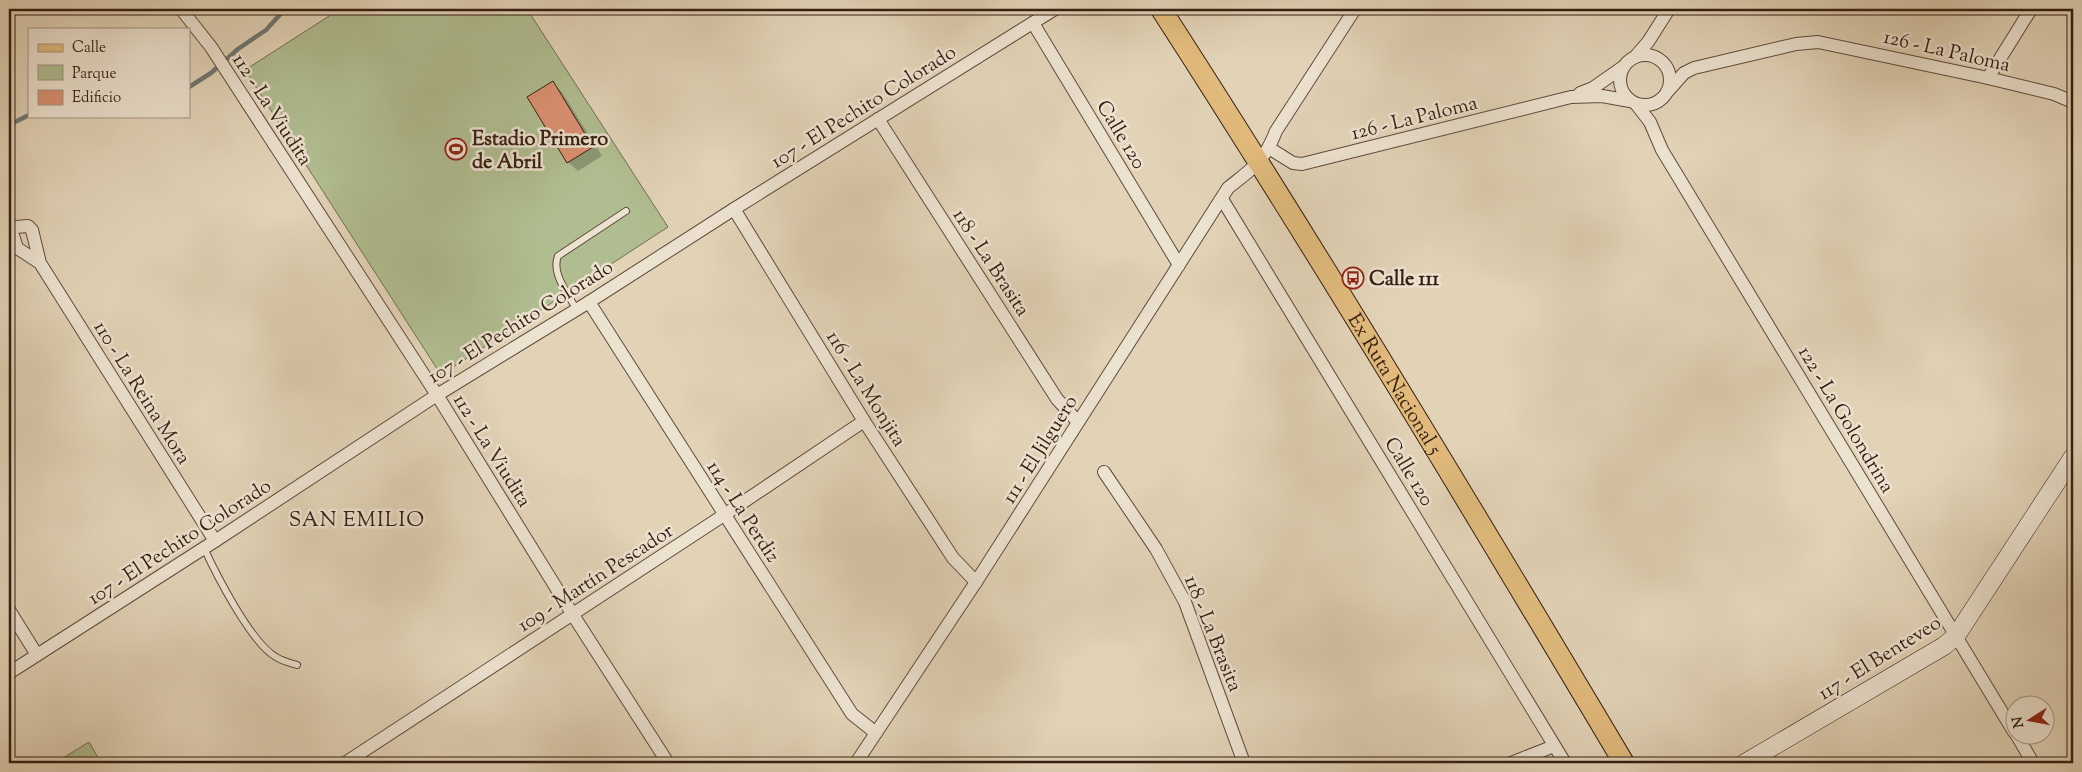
<svg xmlns="http://www.w3.org/2000/svg" width="2082" height="772" font-family="'Sorts Mill Goudy',serif">
  <rect width="100%" height="100%" fill="#e2d3b7"/>
  <filter id="stains"><feTurbulence type="fractalNoise" baseFrequency=".004" numOctaves="4"/><feColorMatrix values="0 0 0 0 .2 0 0 0 0 .09 0 0 0 0 .02 0 0 0 .5 -.17"/></filter>
  <radialGradient id="worn" r=".72"><stop offset=".6" stop-color="#630" stop-opacity="0"/><stop offset="1" stop-color="#630" stop-opacity=".3"/></radialGradient>
  <g fill="#b0bd90" stroke="#726e52">
    <path d="M340,9H527L668,227L441,375L245,70Z"/>
    <path d="M89,742L101,763H55Z"/>
  </g>
  <path fill="#0003" d="M552,82L562,92L602,156L578,171L568,162Z"/>
  <g fill="none" stroke-linecap="round" stroke-linejoin="round">
    <g stroke="#6f7974" stroke-width="4.5">
      <path d="M189,87L211,73L238,49L266,30L285,9"/>
      <path d="M9,125L29,115"/>
    </g>
  </g>
  <path fill="#db9072" stroke="#351e13" d="M553,81L593,147L567,163L527,97Z"/>
  <g fill="none" stroke-linecap="round" stroke-linejoin="round">
    <g stroke="#604b3c" stroke-width="8">
      <g id="lane">
        <path d="M576,309C568,293 551,274 558,256L626,211"/>
        <path d="M204,548C216,574 251,643 276,657C282,661 290,663 297,665"/>
      </g>
    </g>
    <g stroke="#604b3c" stroke-width="14">
      <g id="street">
        <path d="M181,9L211,47L437,395L573,615L668,763"/>
        <path d="M1033,23L1179,265"/>
        <circle cx="1645" cy="80" r="25"/>
        <path d="M1635,57L1648,42L1669,9"/>
        <path d="M1988,78L2031,9"/>
        <path d="M1668,91L1684,73L1694,68L1796,44L1818,42L1988,78L2054,94L2073,102"/>
        <path d="M1580,93L1593,88L1623,67"/>
        <path d="M1636,104L1650,122L1662,150L2014,732"/>
        <path d="M878,119L1057,399L1078,422"/>
        <path d="M1269,148L1293,163L1302,164L1571,97L1602,96L1630,101"/>
        <path d="M1222,199L1565,763"/>
        <path d="M734,209L864,421L953,558L976,582"/>
        <path d="M40,263L17,248L12,232L16,227L28,226L32,230L40,263L215,541"/>
        <path d="M589,302L852,714L876,733"/>
        <path d="M1104,472L1156,549L1185,602L1244,763"/>
        <path d="M9,610L37,655"/>
        <path d="M9,673L215,541L437,395L589,302L734,209L1055,9"/>
        <path d="M2016,734L2033,763"/>
        <path d="M345,763L724,515L864,421"/>
        <path d="M856,763L976,582L1228,188C1253,168 1264,162 1276,131L1355,9"/>
        <path d="M1511,763L1554,746"/>
      </g>
    </g>
    <g stroke="#351e13" stroke-width="19">
      <path id="secondary" d="M1745,763L1944,646L1956,636L2073,457"/>
    </g>
    <g stroke="#351e13" stroke-width="22">
      <g id="primary">
        <path id="s1" d="M1161,9C1321,257 1473,510 1624,763"/>
      </g>
    </g>
    <use href="#lane" stroke="#ece2d0" stroke-width="6"/>
    <use href="#street" stroke="#ece2d0" stroke-width="12"/>
    <use href="#secondary" stroke="#ece2d0" stroke-width="18"/>
    <use href="#primary" stroke="#e1ba7c" stroke-width="20"/>
  </g>
  <defs>
    <g id="stadium-ring" transform="scale(1.125)"><circle r="9.5" fill="#ece2d0" stroke="#8f2418" stroke-width="1.5"/><path d="M0-5a6.5 5 0 1 0 0 10a6.5 5 0 1 0 0-10ZM-3.5-1.8h7v3.6h-7Z" fill="#8f2418"/></g>
    <g id="bus-ring" transform="scale(1.125)"><circle r="9.5" fill="#ece2d0" stroke="#8f2418" stroke-width="1.5"/><path d="M-5-6H5V4H4V6H2V4H-2V6H-4V4H-5ZM-3.5-4V0h7V-4ZM-3.5 1.2v1.5H-2V1.2ZM2 1.2v1.5H3.5V1.2Z" fill="#8f2418"/></g>
  </defs>
  <g fill-rule="evenodd">
    <use href="#stadium-ring" x="456" y="149"/>
    <use href="#bus-ring" x="1353" y="278"/>
  </g>
  <g text-anchor="middle" stroke-width="5" stroke-linejoin="round" paint-order="stroke">
    <g font-size="20" fill="#351e13" stroke="#ece2d0">
      <text transform="translate(1947 50) rotate(13)" y="7">126 - La Paloma</text>
      <text transform="translate(863 106) rotate(-32)" y="7">107 - El Pechito Colorado</text>
      <text transform="translate(273 109) rotate(57)" y="7">112 - La Viudita</text>
      <text transform="translate(1414 117) rotate(-14)" y="7">126 - La Paloma</text>
      <text transform="translate(1122 134) rotate(59)" y="7">Calle 120</text>
      <text transform="translate(992 262) rotate(57)" y="7">118 - La Brasita</text>
      <text transform="translate(520 321) rotate(-32)" y="7">107 - El Pechito Colorado</text>
      <text dy="7" stroke="none"><textPath href="#s1" startOffset="442">Ex Ruta Nacional 5</textPath></text>
      <text transform="translate(867 388) rotate(58)" y="7">116 - La Monjita</text>
      <text transform="translate(143 392) rotate(58)" y="7">110 - La Reina Mora</text>
      <text transform="translate(1847 419) rotate(59)" y="7">122 - La Golondrina</text>
      <text transform="translate(1039 449) rotate(-58)" y="7">111 - El Jilguero</text>
      <text transform="translate(493 450) rotate(58)" y="7">112 - La Viudita</text>
      <text transform="translate(1410 471) rotate(59)" y="7">Calle 120</text>
      <text transform="translate(744 511) rotate(57)" y="7">114 - La Perdiz</text>
      <text transform="translate(179 541) rotate(-33)" y="7">107 - El Pechito Colorado</text>
      <text transform="translate(595 577) rotate(-33)" y="7">109 - Martín Pescador</text>
      <text transform="translate(1214 633) rotate(68)" y="7">118 - La Brasita</text>
      <text transform="translate(1879 657) rotate(-32)" y="7">117 - El Benteveo</text>
    </g>
    <g font-size="20" font-weight="bold" fill="#351e13" stroke="#ece2d0" text-anchor="start">
      <text x="472" y="145">Estadio Primero<tspan x="472" dy="23">de Abril</tspan></text>
      <text x="1369" y="285">Calle 111</text>
    </g>
    <g font-size="21" letter-spacing="1" fill="#351e13" stroke="#ece2d0">
      <text x="357" y="526">SAN EMILIO</text>
    </g>
  </g>
  <rect width="2082" height="772" fill="none" stroke="#e2d3b7" stroke-width="30"/>
  <rect x="10" y="10" width="2062" height="752" fill="none" stroke="#351e13" stroke-width="2.5"/>
  <rect x="15" y="15" width="2052" height="742" fill="none" stroke="#351e13"/>
  <rect x="28" y="28" width="162" height="90" fill="#ece2d0" stroke="#a39484"/>
  <rect x="38" y="44" width="25" height="8" fill="#e1ba7c" stroke="#a39484"/>
  <text x="72" y="52" font-size="15" fill="#351e13">Calle</text>
  <rect x="38" y="65" width="25" height="15" fill="#b0bd90" stroke="#a39484"/>
  <text x="72" y="78" font-size="15" fill="#351e13">Parque</text>
  <rect x="38" y="90" width="25" height="15" fill="#db9072" stroke="#a39484"/>
  <text x="72" y="102" font-size="15" fill="#351e13">Edificio</text>
  <g transform="translate(2030 720) rotate(259)"><circle r="24" fill="#ece2d0" stroke="#a39484"/>
  <path d="M0-4L9 19L0 12L-9 19Z" fill="#8f2418"/>
  <text y="-8" font-size="14" font-weight="bold" text-anchor="middle" fill="#351e13">N</text>
  </g>
  <rect width="100%" height="100%" filter="url(#stains)"/>
  <rect width="100%" height="100%" fill="url(#worn)"/>
</svg>
